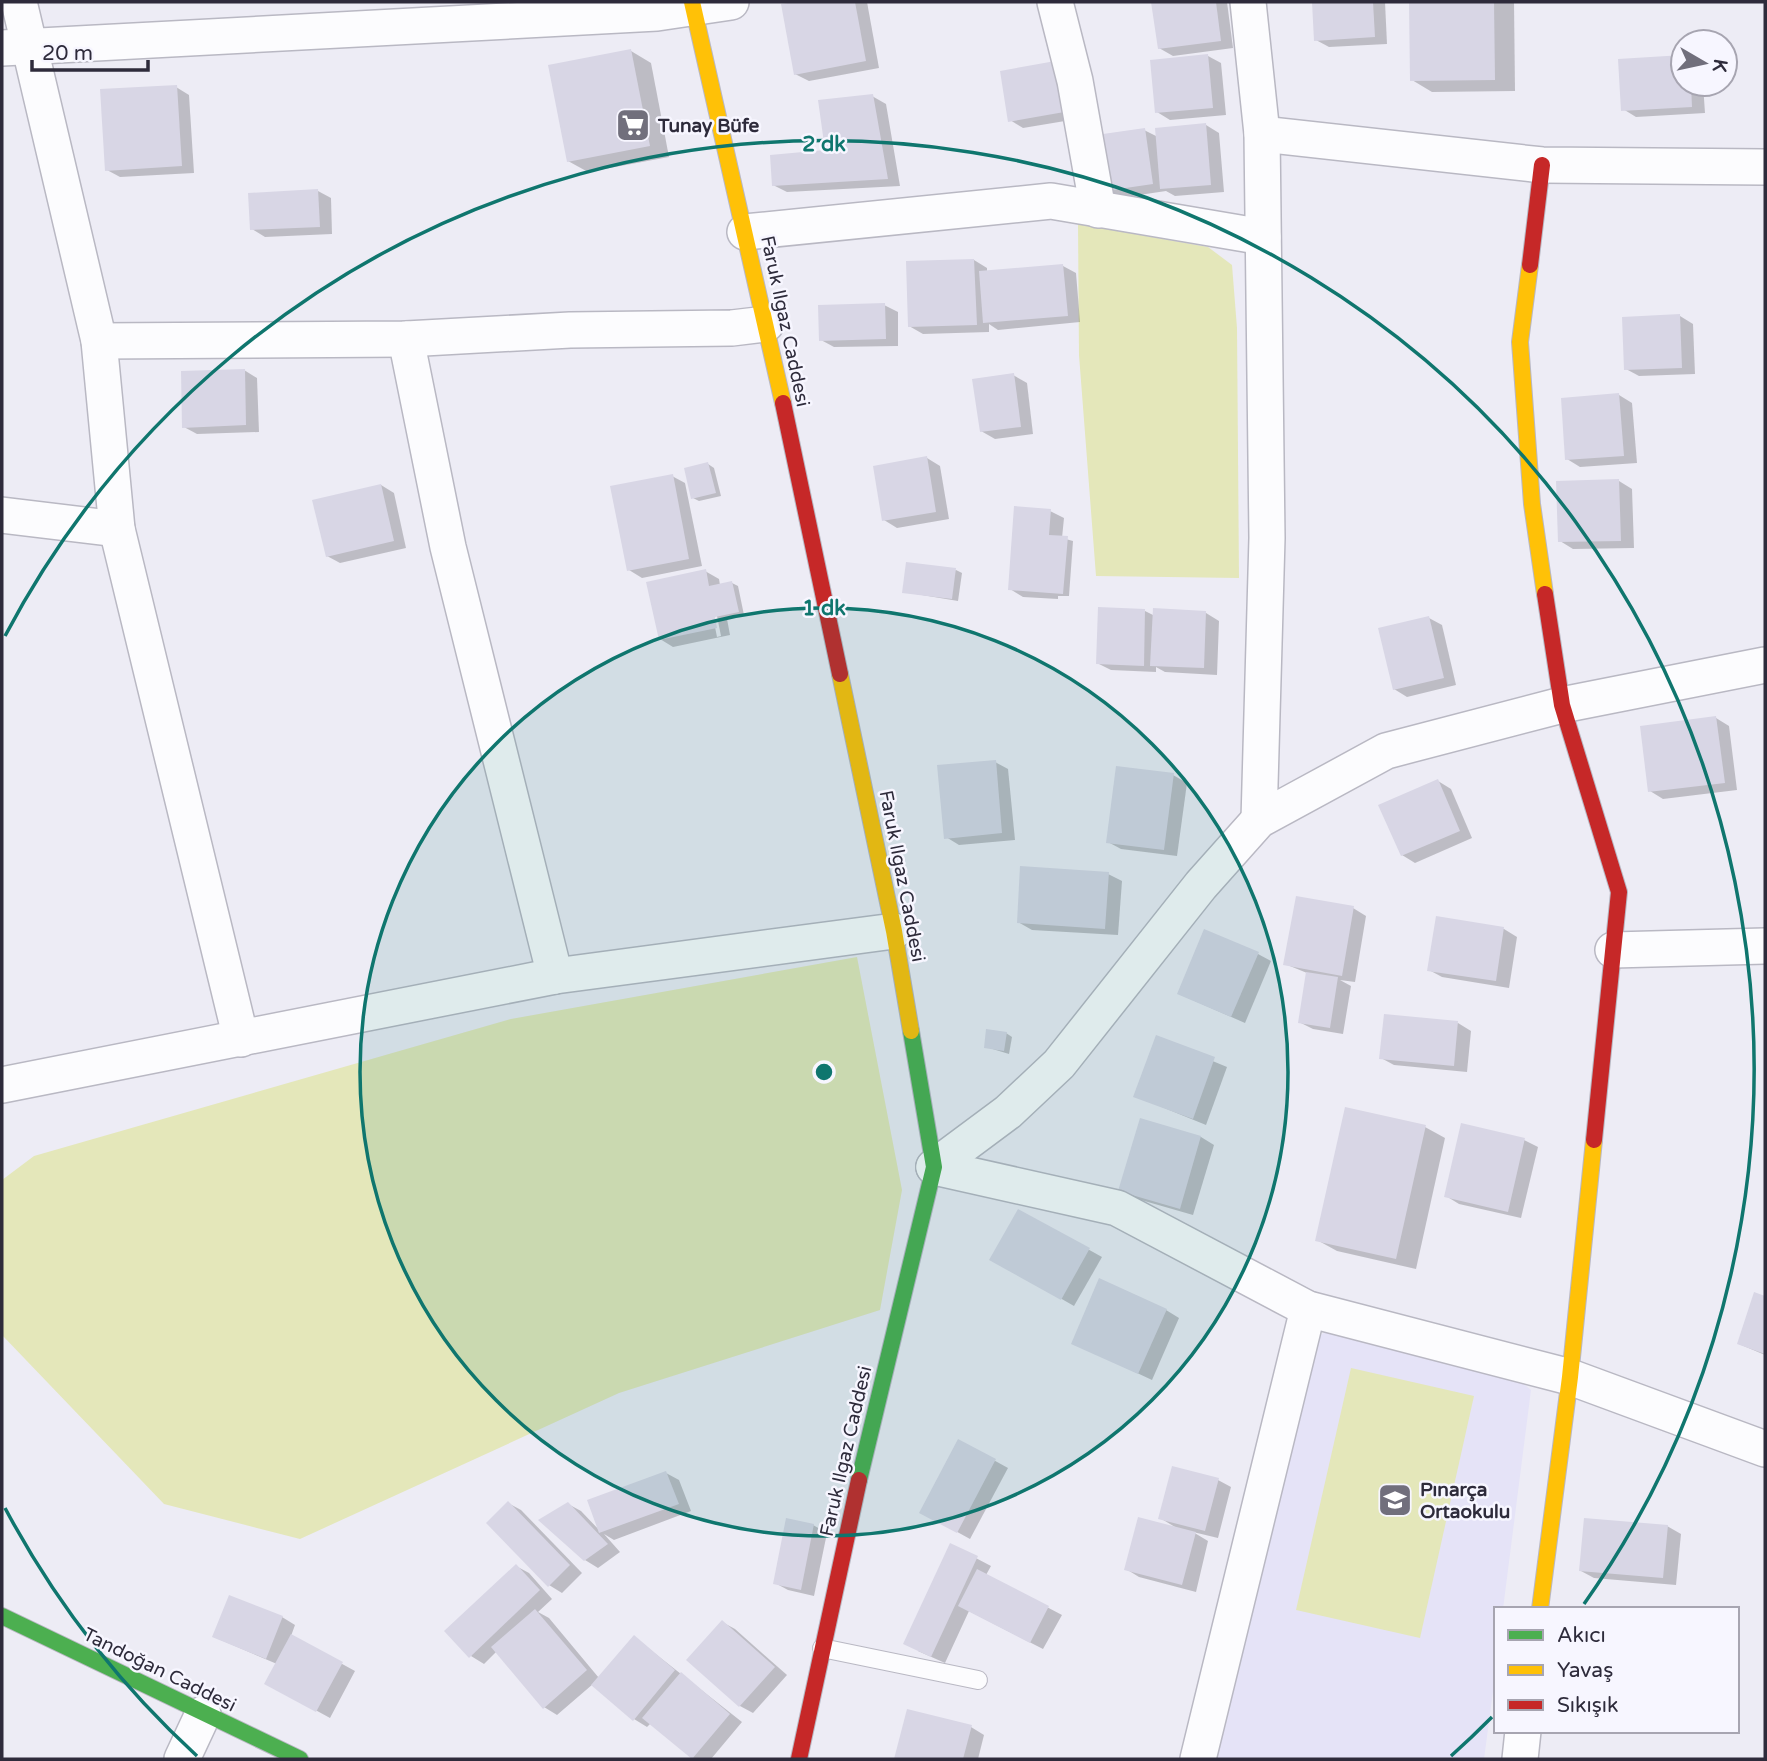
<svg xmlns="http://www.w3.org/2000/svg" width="1767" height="1761" font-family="'Varela Round',sans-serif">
  <rect width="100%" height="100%" fill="#edecf5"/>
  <path fill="#e5e3f7" d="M1337,1324L1497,1362L1531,1390L1503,1609H1496V1669L1484,1759H1210L1312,1341Z"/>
  <g fill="#e4e7ba">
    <path d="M1078,224L1208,247L1232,265L1237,328L1239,578L1096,576L1079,355Z"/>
    <path d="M857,957L902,1190L880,1310L619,1393L300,1539L164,1504L2,1335V1180L34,1156L511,1019Z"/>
    <path d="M1351,1368L1474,1396L1420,1638L1296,1610Z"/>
  </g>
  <g fill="#0003" fill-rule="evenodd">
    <path d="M805,2H867L879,68L809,81L795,74L783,6Z"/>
    <path d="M1153,2H1227L1233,48L1173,56L1159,48Z"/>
    <path d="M1313,2H1385L1387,44L1329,47L1316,40Z"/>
    <path d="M1411,2H1514L1515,91L1432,92L1412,80Z"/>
    <path d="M631,51L651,63L669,157L588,172L568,161Z"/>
    <path d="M1208,56L1221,63L1226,115L1170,120L1157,112Z"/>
    <path d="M1683,57V84H1703L1705,113L1636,117L1623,109Z"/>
    <path d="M1002,72L1083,118L1023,128L1010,120Z"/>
    <path d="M176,87L189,95L194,173L120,177L107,170Z"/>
    <path d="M872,96L886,104L900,186L787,192L773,185L827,152Z"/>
    <path d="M1206,125L1219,133L1224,192L1175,196L1166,191L1119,198L1106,190L1144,130L1158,137Z"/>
    <path d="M318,191L331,198L332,234L265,237L252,229Z"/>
    <path d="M974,260L987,268V272L1063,266L1076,273L1080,322L998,330L989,324V332L923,334L909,326Z"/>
    <path d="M884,305L898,312V346L834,347L821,340Z"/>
    <path d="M1680,316L1693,324L1695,374L1639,376L1626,369Z"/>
    <path d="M244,370L257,378L259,432L197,434L184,427Z"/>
    <path d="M1013,375L1027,383L1033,434L995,439L981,431Z"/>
    <path d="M1619,395L1632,403L1637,463L1580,467L1567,459Z"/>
    <path d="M927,458L940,466L949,519L897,528L884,520Z"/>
    <path d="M708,464L714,468L721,496L699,501L693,498Z"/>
    <path d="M672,476L685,483L702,566L642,578L629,570Z"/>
    <path d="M1619,481L1632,489L1634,548L1573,549L1560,541Z"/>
    <path d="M381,485L394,493L406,548L340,563L327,556Z"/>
    <path d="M1050,511L1064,518L1062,538L1073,541L1069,596H1058V599L1023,597L1010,589Z"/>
    <path d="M956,570L962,573L958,601L904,592Z"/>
    <path d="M705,571L719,579L720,585L732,583L738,586L744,615L727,619L730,635L673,647L660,639ZM712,612L717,616L721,636L717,637Z"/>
    <path d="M1145,611L1155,616L1206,613L1219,621L1217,675L1165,672L1156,667V672L1111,670L1097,663Z"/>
    <path d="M1429,618L1442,625L1456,685L1407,697L1394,689Z"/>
    <path d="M1716,718L1729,726L1737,790L1663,799L1650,791Z"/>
    <path d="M995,762L1008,769L1015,840L959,845L946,837Z"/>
    <path d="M1173,775L1187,783L1177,856L1121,849L1108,842Z"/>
    <path d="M1438,781L1451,789L1472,838L1415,863L1402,855Z"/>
    <path d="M1108,874L1122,881L1118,935L1032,930L1018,922Z"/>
    <path d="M1353,908L1366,916L1355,982L1340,980L1351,986L1343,1034L1313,1029L1299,1022L1307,973L1285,964Z"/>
    <path d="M1437,918L1504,929L1517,937L1509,988L1442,977L1429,970Z"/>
    <path d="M1258,954L1271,961L1245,1023L1179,994Z"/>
    <path d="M1458,1023L1471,1031L1467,1072L1394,1065L1381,1058Z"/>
    <path d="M1006,1033L1012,1037L1009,1054L986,1047Z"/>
    <path d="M1157,1038L1227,1067L1206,1125L1135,1096Z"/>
    <path d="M1141,1120L1201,1137L1214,1145L1193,1215L1134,1198L1120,1190Z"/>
    <path d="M1425,1127L1445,1138L1416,1269L1337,1251L1317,1240Z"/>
    <path d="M1524,1140L1538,1147L1521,1218L1459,1204L1446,1196Z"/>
    <path d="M1019,1211L1102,1257L1074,1306L992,1259Z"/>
    <path d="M1755,1294L1765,1298V1355L1739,1344Z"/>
    <path d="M1166,1310L1179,1318L1152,1380L1073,1343Z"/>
    <path d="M959,1441L1008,1468L970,1539L921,1512Z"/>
    <path d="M666,1473L679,1480L691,1511L614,1540L604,1534L620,1552L598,1568L585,1560L568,1504L581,1511L601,1532Z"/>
    <path d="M1218,1480L1231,1487L1218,1538L1193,1532L1208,1541L1196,1592L1139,1577L1126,1569L1175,1527L1160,1518Z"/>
    <path d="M508,1503L521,1510L582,1573L562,1593L549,1585Z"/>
    <path d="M813,1525L827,1533L814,1596L788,1590L775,1583Z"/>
    <path d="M1667,1526L1681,1534L1676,1585L1594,1578L1581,1571Z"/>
    <path d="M951,1545L991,1566L986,1575L1062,1615L1043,1649L969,1611L945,1663L918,1651Z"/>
    <path d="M516,1566L529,1573L552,1599L538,1612L549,1618L599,1678L634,1637L742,1722L711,1759H695L651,1723L647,1727L634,1719L593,1684L557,1715L544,1707L497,1651L484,1664L471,1656Z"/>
    <path d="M282,1617L295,1625L291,1636L355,1671L330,1718L266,1683L277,1664L214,1637Z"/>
    <path d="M722,1622L735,1629L787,1675L753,1713L740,1706L689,1660Z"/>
    <path d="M909,1711L971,1727L984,1735L978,1759H896Z"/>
  </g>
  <g fill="#d8d6e5">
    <path d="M795,2H855L866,61L794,75L781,4Z"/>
    <path d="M1151,2H1216L1221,41L1158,49Z"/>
    <path d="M1312,2H1373L1375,37L1314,41Z"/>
    <path d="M1409,2H1494L1495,80L1410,81Z"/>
    <path d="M631,49L650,146L567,162L548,65Z"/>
    <path d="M1208,54L1213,108L1155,113L1150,60Z"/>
    <path d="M1683,55V84H1691L1692,107L1621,111L1618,59Z"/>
    <path d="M1061,60L1070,111L1008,122L1000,71Z"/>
    <path d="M177,85L182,166L105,171L100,89Z"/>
    <path d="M873,94L888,179L772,186L770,155L825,150L818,100Z"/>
    <path d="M1206,123L1211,185L1160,189L1155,128Z"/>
    <path d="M1145,128L1153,184L1105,191L1096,135Z"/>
    <path d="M318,189L320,227L250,230L248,193Z"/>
    <path d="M974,259L977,325L908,327L906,261Z"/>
    <path d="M1063,264L1068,316L983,323L979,271Z"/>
    <path d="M885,303L886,339L819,341L818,305Z"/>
    <path d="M1680,314L1682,368L1624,370L1622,317Z"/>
    <path d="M245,369L246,425L182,428L181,371Z"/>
    <path d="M1014,373L1021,427L980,432L972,379Z"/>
    <path d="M1619,393L1624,456L1565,460L1561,398Z"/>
    <path d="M927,456L936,512L882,521L873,466Z"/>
    <path d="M708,462L716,493L691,499L684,468Z"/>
    <path d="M673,474L689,559L627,571L610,486Z"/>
    <path d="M1619,479L1621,541L1558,542L1556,481Z"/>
    <path d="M381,484L394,541L326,557L312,500Z"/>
    <path d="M1014,506L1051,509L1049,535L1068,536L1063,594L1008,590Z"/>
    <path d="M906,562L956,568L952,599L902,593Z"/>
    <path d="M706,569L709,586L732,581L739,612L715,617L717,628L659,640L646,582Z"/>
    <path d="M1098,607L1145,609L1144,666L1096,664Z"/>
    <path d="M1153,608L1206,611L1204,668L1150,666Z"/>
    <path d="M1429,616L1444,678L1393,690L1378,628Z"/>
    <path d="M1716,716L1725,783L1648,792L1640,726Z"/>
    <path d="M996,760L1002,833L944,839L937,765Z"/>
    <path d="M1116,766L1174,773L1164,850L1106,843Z"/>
    <path d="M1438,779L1460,831L1401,856L1378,805Z"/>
    <path d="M1020,866L1109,872L1105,929L1017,923Z"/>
    <path d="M1296,896L1354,906L1342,976L1283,965Z"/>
    <path d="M1436,916L1504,927L1496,981L1427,971Z"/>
    <path d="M1204,929L1259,952L1231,1017L1177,994Z"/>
    <path d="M1306,972L1338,977L1330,1028L1298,1023Z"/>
    <path d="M1384,1014L1458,1021L1454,1066L1379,1059Z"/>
    <path d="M986,1029L1007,1032L1004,1051L984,1048Z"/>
    <path d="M1156,1035L1215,1057L1193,1119L1133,1097Z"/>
    <path d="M1345,1107L1426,1125L1396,1259L1315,1241Z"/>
    <path d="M1140,1118L1201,1136L1180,1209L1118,1191Z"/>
    <path d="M1461,1123L1525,1138L1508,1212L1444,1197Z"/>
    <path d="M1018,1209L1090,1248L1061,1300L989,1260Z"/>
    <path d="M1099,1278L1167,1309L1138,1374L1071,1344Z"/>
    <path d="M1754,1292L1765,1296V1354L1737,1344Z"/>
    <path d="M958,1439L996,1459L957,1533L919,1513Z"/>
    <path d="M1172,1466L1219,1478L1205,1531L1158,1519Z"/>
    <path d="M666,1471L679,1504L599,1533L587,1500Z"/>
    <path d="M508,1501L570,1565L548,1587L486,1523Z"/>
    <path d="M568,1502L608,1544L584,1561L538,1520Z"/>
    <path d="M1138,1517L1196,1532L1182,1585L1124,1570Z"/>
    <path d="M786,1518L814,1524L801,1590L773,1584Z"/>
    <path d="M1584,1518L1668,1525L1663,1578L1579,1571Z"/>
    <path d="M950,1543L978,1556L931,1657L903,1644Z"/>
    <path d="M516,1564L540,1590L469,1658L444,1631Z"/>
    <path d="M977,1569L1049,1606L1030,1643L958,1606Z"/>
    <path d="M229,1595L283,1616L266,1659L212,1637Z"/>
    <path d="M535,1609L587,1670L543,1709L491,1647Z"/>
    <path d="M722,1620L775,1667L739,1707L686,1660Z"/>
    <path d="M291,1634L343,1662L316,1712L264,1684Z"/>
    <path d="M634,1635L675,1670L633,1721L591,1685Z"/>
    <path d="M681,1672L730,1714L692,1759L642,1718Z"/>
    <path d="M907,1709L972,1725L963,1759H894Z"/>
  </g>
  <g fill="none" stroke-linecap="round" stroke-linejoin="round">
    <g stroke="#b9b8c3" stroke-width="20">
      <path id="lane" d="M822,1648L978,1680"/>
    </g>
    <g stroke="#b9b8c3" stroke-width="38">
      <g id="street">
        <path d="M19,2L99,341L117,529L241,1039"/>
        <path d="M1055,2L1075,81L1098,210"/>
        <path d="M1248,2L1262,134L1267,538L1259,820"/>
        <path d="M2,48L657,13L731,2"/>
        <path d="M1262,134L1542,165L1765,167"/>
        <path d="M745,232L1051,201L1263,237"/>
        <path d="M406,339L448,547L555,976"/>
        <path d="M99,341L406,339L570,330L732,328L766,324"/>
        <path d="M2,515L117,529"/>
        <path d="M1613,950L1765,946"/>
        <path d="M2,1085L555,976L894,931"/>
        <path d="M934,1167L1008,1112L1059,1064L1201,885L1259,820L1386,751L1562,705L1765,665"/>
        <path d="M934,1167L1117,1208L1308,1309L1570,1377L1765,1449"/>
        <path d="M182,1759L203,1714"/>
        <path d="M1198,1759L1308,1309"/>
        <path d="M1520,1759L1523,1731"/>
      </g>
    </g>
    <g stroke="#b9b8c3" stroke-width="18">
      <g id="fast">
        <path d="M859,1480L934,1167L911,1031"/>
        <path d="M2,1616L300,1759"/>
      </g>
    </g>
    <g stroke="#b9b8c3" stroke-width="18">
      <g id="slow">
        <path d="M692,2L783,403"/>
        <path d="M1530,265L1520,342L1532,504L1545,594"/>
        <path d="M840,674L894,931L911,1031"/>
        <path d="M1540,1609L1570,1377L1594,1140"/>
      </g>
    </g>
    <g stroke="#b9b8c3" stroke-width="18">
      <g id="jam">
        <path d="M1530,265L1542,165"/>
        <path d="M783,403L840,674"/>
        <path d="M1545,594L1562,705L1619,892L1594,1140"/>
        <path d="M799,1759L859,1480"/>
      </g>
    </g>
    <use href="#lane" stroke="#fcfcfe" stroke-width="18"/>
    <use href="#street" stroke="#fcfcfe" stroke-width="35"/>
    <use href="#fast" stroke="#4caf50" stroke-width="16"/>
    <use href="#slow" stroke="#ffc107" stroke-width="16"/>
    <use href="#jam" stroke="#c62828" stroke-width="16"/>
  </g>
  <circle cx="824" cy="1072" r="464" fill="#0f766e" fill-opacity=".12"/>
  <g fill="none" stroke="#0f766e" stroke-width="3.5">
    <circle cx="824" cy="1072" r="464"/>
    <path d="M1492 1717A928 928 0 0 1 1451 1756M197 1756A928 928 0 0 1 5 1508M5 636A928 928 0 1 1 1584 1604"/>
  </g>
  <defs>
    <g id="supermarket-square" transform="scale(1.75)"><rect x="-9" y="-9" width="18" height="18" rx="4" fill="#716f7c" stroke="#f7f6ff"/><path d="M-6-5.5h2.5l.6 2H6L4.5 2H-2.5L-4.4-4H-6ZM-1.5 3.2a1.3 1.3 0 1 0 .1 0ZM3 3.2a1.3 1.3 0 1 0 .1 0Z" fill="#fff"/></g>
    <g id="school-square" transform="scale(1.75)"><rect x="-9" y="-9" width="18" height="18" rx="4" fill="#716f7c" stroke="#f7f6ff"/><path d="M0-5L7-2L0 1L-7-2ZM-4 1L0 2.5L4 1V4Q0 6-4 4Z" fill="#fff"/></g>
  </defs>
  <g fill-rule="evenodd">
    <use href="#supermarket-square" x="633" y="125"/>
    <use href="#school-square" x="1395" y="1500"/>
  </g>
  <g text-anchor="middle" stroke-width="5" stroke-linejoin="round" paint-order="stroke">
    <g font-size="19" font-weight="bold" fill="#2e2b3b" stroke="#f7f6ff" text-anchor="start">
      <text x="658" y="132">Tunay Büfe</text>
      <text x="1420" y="1496">Pınarça<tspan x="1420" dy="22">Ortaokulu</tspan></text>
    </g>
    <g font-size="19" fill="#2e2b3b" stroke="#f7f6ff">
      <text transform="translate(786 321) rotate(78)" y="7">Faruk Ilgaz Caddesi</text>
      <text transform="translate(903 876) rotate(79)" y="7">Faruk Ilgaz Caddesi</text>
      <text transform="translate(845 1451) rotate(-77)" y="7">Faruk Ilgaz Caddesi</text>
      <text transform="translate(160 1669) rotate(26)" y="7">Tandoğan Caddesi</text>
    </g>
  </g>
  <circle cx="824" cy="1072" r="10" fill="#0f766e" stroke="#f7f6ff" stroke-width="3.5"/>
  <g font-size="21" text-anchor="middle" font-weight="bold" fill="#0f766e" stroke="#f7f6ff" stroke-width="5" stroke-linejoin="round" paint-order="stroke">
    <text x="824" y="151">2 dk</text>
    <text x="824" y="615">1 dk</text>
  </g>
  <rect width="1767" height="1761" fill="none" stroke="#2e2b3b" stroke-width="7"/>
  <rect x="1494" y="1607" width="245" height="126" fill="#f7f6ff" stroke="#a7a5b1" stroke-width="2"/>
  <rect x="1508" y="1630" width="35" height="10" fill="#4caf50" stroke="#a7a5b1" stroke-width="2"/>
  <text x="1557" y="1642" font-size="21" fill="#2e2b3b">Akıcı</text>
  <rect x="1508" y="1665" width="35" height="10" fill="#ffc107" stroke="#a7a5b1" stroke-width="2"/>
  <text x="1557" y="1677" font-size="21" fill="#2e2b3b">Yavaş</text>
  <rect x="1508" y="1700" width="35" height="10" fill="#c62828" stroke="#a7a5b1" stroke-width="2"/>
  <text x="1557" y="1712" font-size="21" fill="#2e2b3b">Sıkışık</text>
  <g transform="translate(1704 63) rotate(99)"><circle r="33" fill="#f7f6ff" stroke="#a7a5b1" stroke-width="2"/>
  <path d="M0-5L12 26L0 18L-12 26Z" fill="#716f7c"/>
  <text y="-10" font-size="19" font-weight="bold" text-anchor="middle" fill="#2e2b3b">K</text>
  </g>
  <path d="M32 60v10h116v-10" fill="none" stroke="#2e2b3b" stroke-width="3.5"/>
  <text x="42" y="60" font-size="21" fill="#2e2b3b" stroke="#f7f6ff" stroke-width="5" paint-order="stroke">20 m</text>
</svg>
